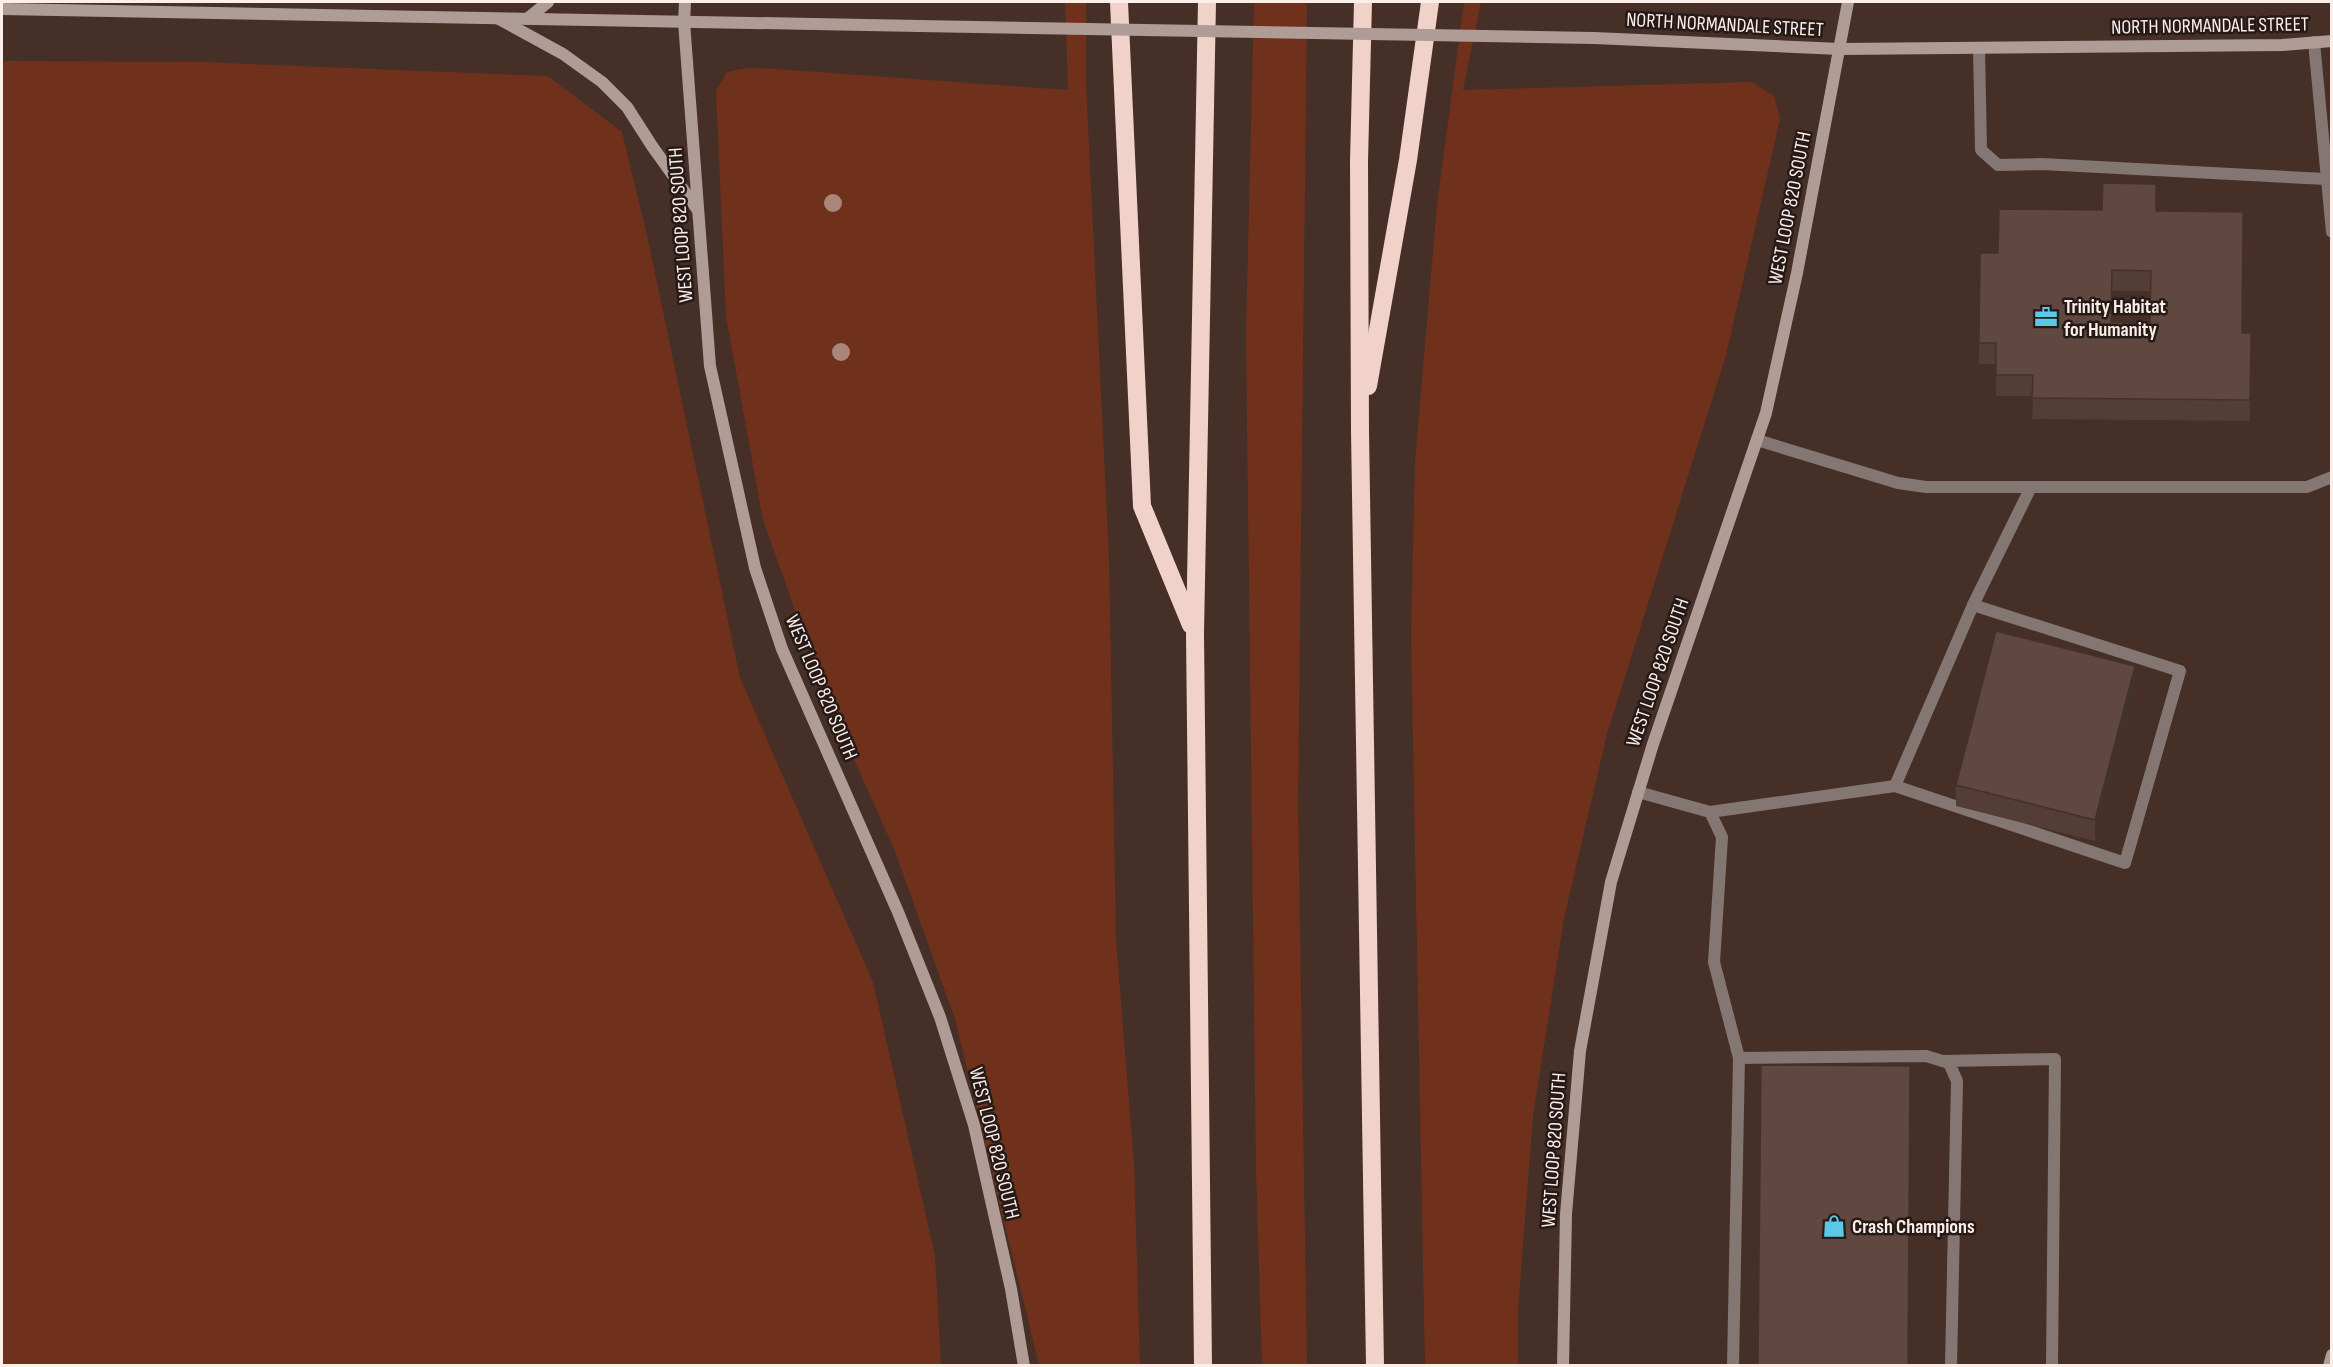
<svg xmlns="http://www.w3.org/2000/svg" width="2333" height="1367" font-family="'Sofia Sans Condensed',sans-serif">
  <rect width="100%" height="100%" fill="#462f27"/>
  <g fill="#70311c">
    <path d="M1065,2H1086V84L1109,559L1116,940L1134,1164L1140,1365H1039L955,1019L894,849L826,697L763,520L726,316L716,91L727,72L747,68L776,69L1068,90Z"/>
    <path d="M1254,2H1307L1298,805L1307,1366L1262,1365L1256,1170L1246,334Z"/>
    <path d="M1464,2H1481L1463,90L1752,82L1774,96L1780,119L1726,355L1607,734L1564,918L1533,1116L1518,1309V1365H1425L1411,638L1415,462L1437,205Z"/>
    <path d="M2,61L201,62L548,76L622,132L648,240L740,678L873,982L935,1256L941,1365H2Z"/>
  </g>
  <g fill="none" stroke-linecap="round" stroke-linejoin="round">
    <g stroke="#847773" stroke-width="12">
      <path d="M2314,42L2332,232"/>
      <path d="M1979,48L1981,150L1998,165L2042,164L2326,179"/>
      <path d="M1757,440L1898,483L1926,487H2307L2332,477"/>
      <path d="M1973,605L2031,487"/>
      <path d="M1638,792L1710,812L1722,837L1714,962L1739,1058L1733,1366"/>
      <path d="M1710,812L1895,786L2125,863L2180,671L1973,605L1895,786"/>
      <path d="M1739,1058L1926,1056L1949,1063L1957,1081L1951,1366"/>
      <path d="M1943,1061L2055,1059L2052,1366"/>
    </g>
    <g stroke="#b09c96" stroke-width="12">
      <path d="M685,2L684,22L710,366L755,568L782,649L898,912L940,1017L974,1125L1011,1289L1024,1366"/>
      <path d="M2,9L919,26"/>
      <path d="M499,19L563,54L602,82L627,107L652,146L697,209"/>
      <path d="M527,19L548,2"/>
      <path d="M1594,38L1840,49L2282,45L2332,41"/>
      <path d="M1563,1366L1566,1214L1580,1051L1611,882L1653,744L1766,413L1797,273L1848,2"/>
      <path d="M2329,1366L2332,1355"/>
    </g>
    <g stroke="#f0d2c8" stroke-width="18">
      <path d="M1119,2L1142,506L1191,625"/>
      <path d="M1363,2L1359,161L1360,432L1375,1366"/>
      <path d="M1368,386L1408,160L1430,2"/>
      <path d="M1203,1366L1195,634L1207,2"/>
    </g>
    <path stroke="#b09c96" stroke-width="12" d="M919,26L1594,38"/>
  </g>
  <g fill="#a9857a">
    <circle cx="833" cy="203" r="9"/>
    <circle cx="841" cy="352" r="9"/>
  </g>
  <g fill="#533d36" fill-rule="evenodd">
    <path d="M2156,211L2242,333H2251L2250,421L2032,419L2033,396H1996V364H1979L1980,253H1998ZM2112,291H2150V323L2112,322Z"/>
    <path d="M2135,687L2095,841L1956,806V785Z"/>
  </g>
  <path fill="#43322c" d="M2135,666V687L2095,841V820Z"/>
  <g fill="#60473f" stroke="#43322c" stroke-width="1.5" fill-rule="evenodd">
    <path d="M2103,183L2156,184V211L2243,212L2242,333H2251L2250,400L2032,398L2033,375H1996V343H1979L1980,253H1998L1999,209L2102,210ZM2112,270L2151,271L2150,323L2111,322Z"/>
    <path d="M1996,631L2135,666L2095,820L1956,785Z"/>
    <path d="M1761,1065L1910,1066L1908,1365H1758Z"/>
  </g>
  <defs>
    <g id="office-bare" transform="scale(1.8)"><path d="M-6-3h4V-5.5h4V-3h4V5H-6ZM-1-4.5V-3h2v-1.5ZM-6 0V1H6V0Z" fill="#5ac8e6" stroke="#251a17" stroke-width="2.5" paint-order="stroke"/></g>
    <g id="shop-bare" transform="scale(1.8)"><path d="M-5-2.5h2.3a2.7 3.5 0 0 1 5.4 0H5L5.5 6h-11ZM-1.5-2.5h3a1.5 2.3 0 0 0-3 0Z" fill="#5ac8e6" stroke="#251a17" stroke-width="2.5" paint-order="stroke"/></g>
  </defs>
  <g fill-rule="evenodd">
    <use href="#office-bare" x="2046" y="317"/>
    <use href="#shop-bare" x="1834" y="1226"/>
  </g>
  <g text-anchor="middle" stroke-width="5" stroke-linejoin="round" paint-order="stroke">
    <g font-size="20" fill="#fdeee9" stroke="#251a17">
      <text transform="translate(1725 24) rotate(3)" y="7">NORTH NORMANDALE STREET</text>
      <text transform="translate(2210 25) rotate(-1)" y="7">NORTH NORMANDALE STREET</text>
      <text transform="translate(1789 208) rotate(-79)" y="7">WEST LOOP 820 SOUTH</text>
      <text transform="translate(680 225) rotate(-94)" y="7">WEST LOOP 820 SOUTH</text>
      <text transform="translate(1657 672) rotate(-71)" y="7">WEST LOOP 820 SOUTH</text>
      <text transform="translate(822 687) rotate(67)" y="7">WEST LOOP 820 SOUTH</text>
      <text transform="translate(995 1143) rotate(76)" y="7">WEST LOOP 820 SOUTH</text>
      <text transform="translate(1553 1150) rotate(-86)" y="7">WEST LOOP 820 SOUTH</text>
    </g>
    <g font-size="20" font-weight="bold" fill="#fdeee9" stroke="#251a17" text-anchor="start">
      <text x="2064" y="313">Trinity Habitat<tspan x="2064" dy="23">for Humanity</tspan></text>
      <text x="1852" y="1233">Crash Champions</text>
    </g>
  </g>
  <rect width="2333" height="1367" fill="none" stroke="#fdeee9" stroke-width="6"/>
</svg>
